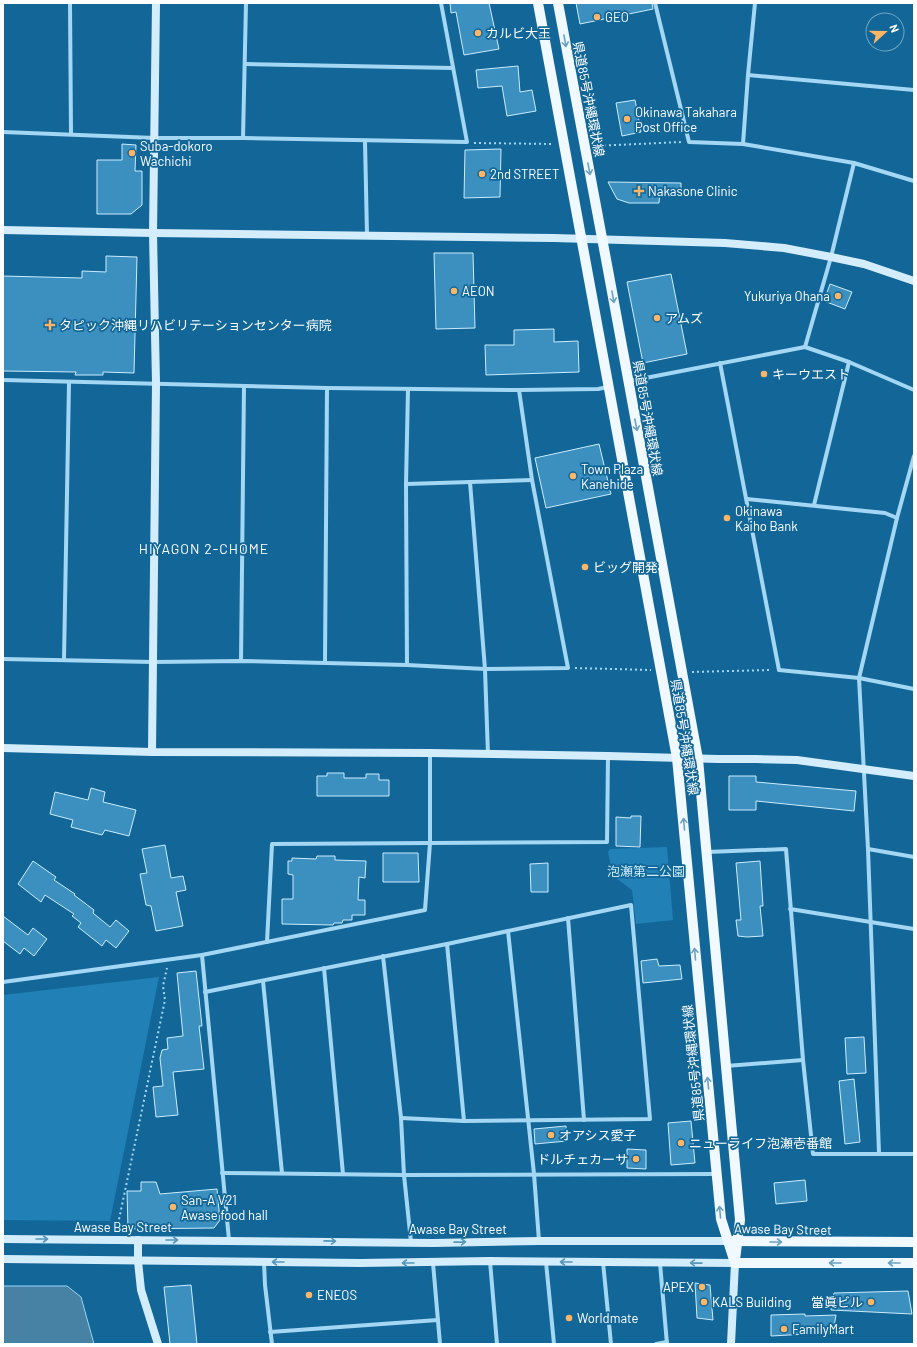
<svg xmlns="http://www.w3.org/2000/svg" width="917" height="1347" font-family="Barlow,'Noto Sans JP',sans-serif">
  <rect width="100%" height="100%" fill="#126798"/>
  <g fill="#2180b6">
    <path d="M667,847L673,920L636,924L632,890L613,876L608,852L610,849Z"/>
    <path d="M159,977L110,1221L3,1220V995Z"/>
  </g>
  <path fill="#4782a4" stroke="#96d6f6" d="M3,1286H67L81,1297L94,1344H3Z"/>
  <g fill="#3b90c0" stroke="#ccecfd">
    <path d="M450,3H489L499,49L464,55L456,12L451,13Z"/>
    <path d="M576,3H652L653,9L580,24Z"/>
    <path d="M518,66L520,92L532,90L536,111L507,116L502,86L478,88L476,70Z"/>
    <path d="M635,100L641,132L622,136L616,103Z"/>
    <path d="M122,144L136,145L135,171H142V205L131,214H97V160H122Z"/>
    <path d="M501,149L500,197L464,198L465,150Z"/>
    <path d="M608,182L681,183V191L660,192L659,203H629L617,199Z"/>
    <path d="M434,253H473L475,328L436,329Z"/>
    <path d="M106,256L137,257L134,373L103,372V375H75L76,372L3,371V276L82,278V271L106,272Z"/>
    <path d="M671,274L687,354L643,363L627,282Z"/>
    <path d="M830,284L852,292L845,309L824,301Z"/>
    <path d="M554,329V342L578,341L579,372L486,375L485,345H514V330Z"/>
    <path d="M599,444L611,494L546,508L535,458Z"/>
    <path d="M327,773H344V778H366V774H379V780H389V796H317V776H327Z"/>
    <path d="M729,776H756V782L856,791L854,811L756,801V810H729Z"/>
    <path d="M91,788L105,792L103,802L136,810L129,836L105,830L102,835L71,827L73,820L50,814L55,792L88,800Z"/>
    <path d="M631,816H641L640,847L616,846V817L631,818Z"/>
    <path d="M165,845L171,878L183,876L186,890L176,892L183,926L156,931L151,906L146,905L140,874L147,873L142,849Z"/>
    <path d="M383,853H418L419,882H383Z"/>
    <path d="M317,856H335V860L366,861L365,878L359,877L358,900H365V915H352V920H343L342,923H334L333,925L282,924V899H293V875L288,874V861H292V858L316,859Z"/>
    <path d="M33,861L56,877L54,880L75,894L74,895L94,910L93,913L110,927L116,920L129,931L116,948L106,940L102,946L78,927L81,923L72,916L74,914L45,895L41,902L18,884Z"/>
    <path d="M760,861L763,906H760L763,936L747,937L738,936L736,920H741L736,863Z"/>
    <path d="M548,863V892H531L530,864Z"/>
    <path d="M3,916L28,935L33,928L47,939L34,956L24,948L20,954L3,941Z"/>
    <path d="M657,959L659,966L680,965L682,979L643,983L641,961Z"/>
    <path d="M196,971L202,1026H199L204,1069L173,1072L178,1115L156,1117L153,1087L163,1086L160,1058L162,1050L168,1049L167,1038L183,1036L177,973Z"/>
    <path d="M864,1037L866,1073L847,1074L845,1038Z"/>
    <path d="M854,1079L860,1142L845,1144L839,1081Z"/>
    <path d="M691,1121L695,1163L671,1165L668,1123Z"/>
    <path d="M566,1126L567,1141L535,1144L534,1129Z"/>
    <path d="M627,1149L646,1150V1169L627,1168Z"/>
    <path d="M805,1180L807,1201L776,1204L774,1183Z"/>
    <path d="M141,1182H156L160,1194L217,1189L220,1220L214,1228L128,1229L127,1191H141Z"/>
    <path d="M695,1283L710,1285L713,1320L697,1318Z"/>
    <path d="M191,1285L197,1344H170L164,1287Z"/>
    <path d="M908,1291L912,1314L831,1310L834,1293Z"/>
    <path d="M805,1314V1316L836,1315L833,1333L807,1332V1334L771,1336V1315Z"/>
  </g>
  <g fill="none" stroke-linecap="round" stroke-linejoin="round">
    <g stroke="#a4d7f3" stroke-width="2" stroke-dasharray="2 3" stroke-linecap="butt">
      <path d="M474,143L554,144"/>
      <path d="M594,146L682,142"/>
      <path d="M575,668L651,670"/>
      <path d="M692,672L771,670"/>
      <path d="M117,1229L165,1000L163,986L167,968"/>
    </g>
    <g stroke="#a4d7f3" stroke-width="4">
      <path d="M70,3L71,134"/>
      <path d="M655,3L689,142L743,144L854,163L914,181"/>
      <path d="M245,64L453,68"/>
      <path d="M748,75L914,90"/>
      <path d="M3,132L155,138H243L467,142L441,3"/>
      <path d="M243,138L246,3"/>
      <path d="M365,141L367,235"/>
      <path d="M743,144L748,75L755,3"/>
      <path d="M805,347L831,257L854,163"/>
      <path d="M720,363L779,670L859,678L914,689"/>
      <path d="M3,380L327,388L519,390L598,389L608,387"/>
      <path d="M630,381L805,347L849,362L914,390"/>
      <path d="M470,482L485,669L488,755"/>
      <path d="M406,484L532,480"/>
      <path d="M747,499L885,513L897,518"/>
      <path d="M814,505L849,362"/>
      <path d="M3,659L153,662L241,661L407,665L485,669L568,668L532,480L519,390"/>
      <path d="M64,659L69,383"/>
      <path d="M241,661L244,386"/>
      <path d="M325,663L327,388"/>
      <path d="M407,665L406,484L408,389"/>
      <path d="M868,849L914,857"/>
      <path d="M707,852L786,849L803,1060L813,1154H914"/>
      <path d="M790,909L914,929"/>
      <path d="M568,918L584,1120"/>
      <path d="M508,931L534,1174L539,1241"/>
      <path d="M267,942L272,844L607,842L608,756"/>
      <path d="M447,944L464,1121"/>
      <path d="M202,955L229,1240"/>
      <path d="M383,956L401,1118L404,1175L411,1242"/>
      <path d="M324,968L343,1174"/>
      <path d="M263,981L282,1173"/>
      <path d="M3,982L202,955L425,910L430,843V753"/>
      <path d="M205,992L447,944L631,905L650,1119L464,1121L401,1118"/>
      <path d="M726,1066L803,1060"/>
      <path d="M879,1153L868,849L859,678L897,518L914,456"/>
      <path d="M222,1173L404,1175L716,1174"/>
      <path d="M490,1261L497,1344"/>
      <path d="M264,1262L265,1285L272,1344"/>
      <path d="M546,1262L554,1344"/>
      <path d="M603,1262L611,1344"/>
      <path d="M433,1263L440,1344"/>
      <path d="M660,1263L667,1344"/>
      <path d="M270,1332L438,1320"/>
      <path d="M656,1344L667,1342"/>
    </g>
    <g stroke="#d4edfd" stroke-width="8">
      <path d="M3,230L153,233L554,238L725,243L784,248L831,257L864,264L914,281"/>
      <path d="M3,748L152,752L430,753L608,756L718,759H756L797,760L914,776"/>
      <path d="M152,752L156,383L153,233L156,3"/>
      <path d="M3,1239L433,1243L539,1241H728"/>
      <path d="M138,1240V1261L141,1290L158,1344"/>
      <path d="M3,1259L360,1263L490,1261L735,1263L731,1344"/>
    </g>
    <g stroke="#f0f9ff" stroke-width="10">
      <path d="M538,3L677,758L721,1219L735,1263"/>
      <path d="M558,3L608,270L698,759L740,1220L735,1260"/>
      <path d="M732,1241L914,1242"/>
      <path d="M735,1263H914"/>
    </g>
  </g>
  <defs><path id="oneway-shaft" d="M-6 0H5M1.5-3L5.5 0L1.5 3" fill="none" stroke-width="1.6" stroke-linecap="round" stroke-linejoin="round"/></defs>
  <g stroke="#6ba1c1">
    <use href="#oneway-shaft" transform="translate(565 41) rotate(80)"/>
    <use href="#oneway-shaft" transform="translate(589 169) rotate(79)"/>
    <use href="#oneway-shaft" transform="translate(613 297) rotate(80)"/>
    <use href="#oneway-shaft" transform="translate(636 425) rotate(79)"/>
    <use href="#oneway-shaft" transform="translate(684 824) rotate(-95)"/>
    <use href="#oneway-shaft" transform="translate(695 954) rotate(-95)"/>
    <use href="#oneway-shaft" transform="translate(708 1083) rotate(-96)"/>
    <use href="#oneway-shaft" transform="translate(720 1212) rotate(-95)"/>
    <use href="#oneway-shaft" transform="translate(776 1242)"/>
    <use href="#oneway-shaft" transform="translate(835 1263) rotate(180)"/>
    <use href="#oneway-shaft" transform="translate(894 1263) rotate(180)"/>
  </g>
  <g stroke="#5696bb">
    <use href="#oneway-shaft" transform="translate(42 1239)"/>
    <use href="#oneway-shaft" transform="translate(172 1240)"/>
    <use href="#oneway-shaft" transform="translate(330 1241) rotate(1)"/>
    <use href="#oneway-shaft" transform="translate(460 1242) rotate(-1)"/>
    <use href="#oneway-shaft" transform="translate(278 1262) rotate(-180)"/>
    <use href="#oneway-shaft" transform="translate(566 1262) rotate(-180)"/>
    <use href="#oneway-shaft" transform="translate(408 1263) rotate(-180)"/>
    <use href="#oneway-shaft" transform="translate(696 1263) rotate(-179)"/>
  </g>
  <g fill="#ffb566" stroke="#126798" stroke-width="1.5">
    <circle cx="597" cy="17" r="4"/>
    <circle cx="478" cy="33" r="4"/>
    <circle cx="627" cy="119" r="4"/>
    <circle cx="132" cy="153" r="4"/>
    <circle cx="482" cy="174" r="4"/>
    <path d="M637 185h4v4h4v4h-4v4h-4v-4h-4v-4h4z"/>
    <circle cx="454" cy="291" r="4"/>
    <circle cx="838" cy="296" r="4"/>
    <circle cx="657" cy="318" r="4"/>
    <path d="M48 319h4v4h4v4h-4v4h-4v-4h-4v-4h4z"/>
    <circle cx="764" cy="374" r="4"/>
    <circle cx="573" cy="476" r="4"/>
    <circle cx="727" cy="518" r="4"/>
    <circle cx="585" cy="567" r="4"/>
    <circle cx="551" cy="1135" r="4"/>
    <circle cx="681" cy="1143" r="4"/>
    <circle cx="636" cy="1159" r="4"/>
    <circle cx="173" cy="1207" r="4"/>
    <circle cx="702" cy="1287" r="4"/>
    <circle cx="309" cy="1295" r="4"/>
    <circle cx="704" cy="1302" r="4"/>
    <circle cx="871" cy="1302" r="4"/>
    <circle cx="569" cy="1318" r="4"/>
    <circle cx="784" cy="1329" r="4"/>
  </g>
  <g text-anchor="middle" stroke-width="3.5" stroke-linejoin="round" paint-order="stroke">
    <g font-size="13" fill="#fff" stroke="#126798" text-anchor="start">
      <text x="605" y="22">GEO</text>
      <text x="486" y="38">カルビ大王</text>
      <text x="635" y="117">Okinawa Takahara<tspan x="635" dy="15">Post Office</tspan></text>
      <text x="140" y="151">Suba-dokoro<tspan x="140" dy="15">Wachichi</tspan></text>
      <text x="490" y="179">2nd STREET</text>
      <text x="648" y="196">Nakasone Clinic</text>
      <text x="462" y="296">AEON</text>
      <text x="830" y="301" text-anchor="end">Yukuriya Ohana</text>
      <text x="665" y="323">アムズ</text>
      <text x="59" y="330">タピック沖縄リハビリテーションセンター病院</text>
      <text x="772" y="379">キーウエスト</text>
      <text x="581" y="474">Town Plaza<tspan x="581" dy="15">Kanehide</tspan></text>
      <text x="735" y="516">Okinawa<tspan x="735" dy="15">Kaiho Bank</tspan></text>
      <text x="593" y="572">ビッグ開発</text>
      <text x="559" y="1140">オアシス愛子</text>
      <text x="689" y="1148">ニューライフ泡瀬壱番館</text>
      <text x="628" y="1164" text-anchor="end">ドルチェカーサ</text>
      <text x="181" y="1205">San-A V21<tspan x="181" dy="15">Awase food hall</tspan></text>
      <text x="694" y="1292" text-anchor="end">APEX</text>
      <text x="317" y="1300">ENEOS</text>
      <text x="712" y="1307">KALS Building</text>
      <text x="863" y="1307" text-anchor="end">當眞ビル</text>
      <text x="577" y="1323">Worldmate</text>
      <text x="792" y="1334">FamilyMart</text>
    </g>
    <g font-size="13" fill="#fff" stroke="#126798">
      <text transform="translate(589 99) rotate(79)" y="5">県道85号沖縄環状線</text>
      <text transform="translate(648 418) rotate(80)" y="5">県道85号沖縄環状線</text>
      <text transform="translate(685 737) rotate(81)" y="5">県道85号沖縄環状線</text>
      <text transform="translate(693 1063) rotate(-96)" y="5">県道85号沖縄環状線</text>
      <text x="123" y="1232">Awase Bay Street</text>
      <text x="458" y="1234">Awase Bay Street</text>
      <text transform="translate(783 1229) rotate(1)" y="5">Awase Bay Street</text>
    </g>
    <g font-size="13" fill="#ccecfd" stroke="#126798">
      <text x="646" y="876">泡瀬第二公園</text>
    </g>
    <g font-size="14" letter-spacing="1" fill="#fff" stroke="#126798">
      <text x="204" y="554">HIYAGON 2-CHOME</text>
    </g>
  </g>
  <rect width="917" height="1347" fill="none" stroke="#ffffff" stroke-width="8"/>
  <g transform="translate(885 32) rotate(69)"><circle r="19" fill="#126798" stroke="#71a4c1"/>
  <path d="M0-3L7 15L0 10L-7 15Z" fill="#ffb566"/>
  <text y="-6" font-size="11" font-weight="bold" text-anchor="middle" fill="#ffffff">N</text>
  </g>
</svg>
